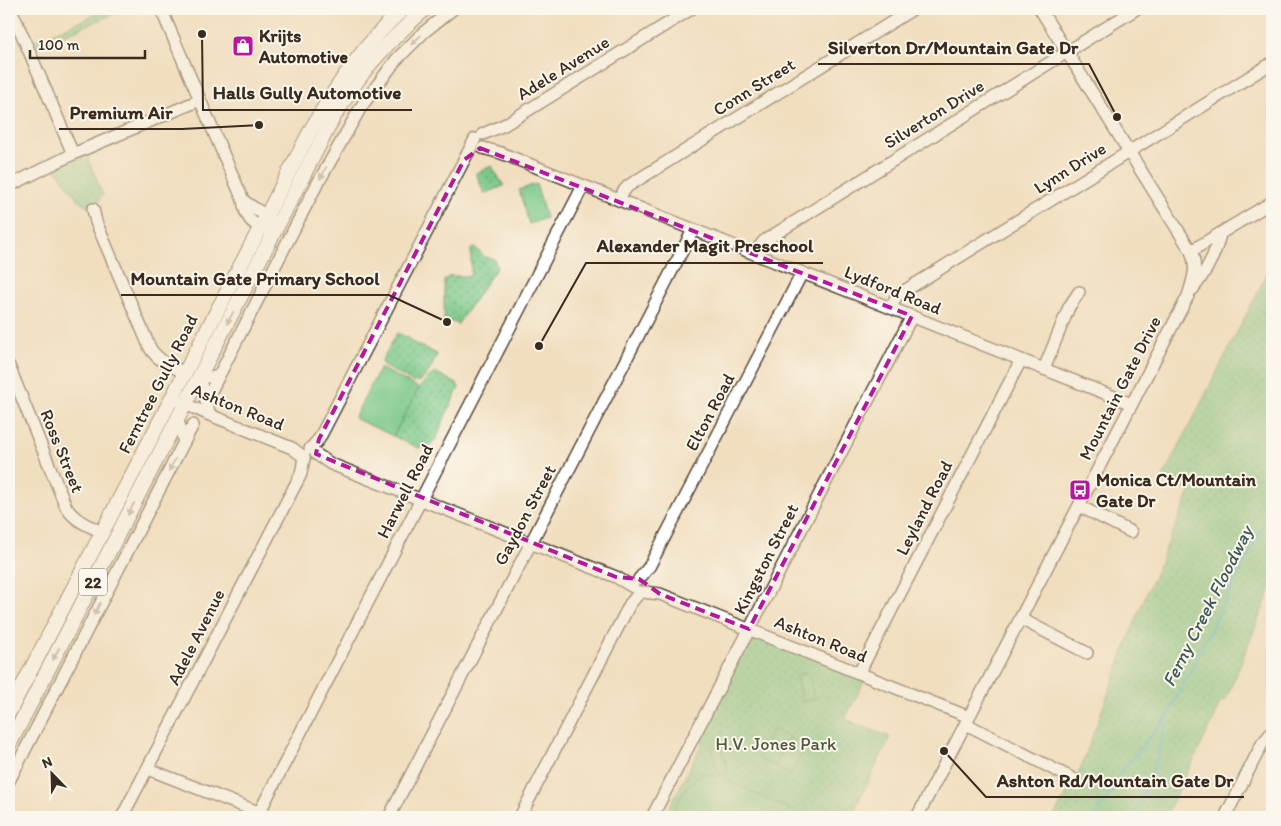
<svg xmlns="http://www.w3.org/2000/svg" width="1281" height="826" font-family="Itim,sans-serif">
  <defs>
    <pattern id="grass-dots" width="8" height="8" patternUnits="userSpaceOnUse" patternTransform="scale(1.25)"><rect width="8" height="8" fill="#7ac787"/><path d="M2 2h.1M6 6h.1" fill="none" stroke="#65a26e" stroke-width="1.8" stroke-linecap="round"/></pattern>
  </defs>
  <rect width="100%" height="100%" fill="#fbf7ec"/>
  <filter id="ink" filterUnits="userSpaceOnUse"><feTurbulence type="fractalNoise" baseFrequency=".02" numOctaves="2"/><feDisplacementMap in="SourceGraphic" scale="10" xChannelSelector="R" yChannelSelector="G"/><feConvolveMatrix kernelMatrix="1 2 1 2 8 2 1 2 1" color-interpolation-filters="sRGB"/></filter>
  <filter id="wash" filterUnits="userSpaceOnUse"><feTurbulence type="fractalNoise" baseFrequency=".0096" numOctaves="4" result="noise"/><feDisplacementMap in="SourceGraphic" scale="20" xChannelSelector="R" yChannelSelector="G"/><feGaussianBlur stdDeviation="1.12" result="paint"/><feColorMatrix in="noise" values="0 0 0 0 0 0 0 0 0 0 0 0 0 0 0 0 0 1.4 0 .05"/><feComposite in="paint" operator="in"/></filter>
  <g filter="url(#wash)">
    <rect width="100%" height="100%" fill="#f1debf"/>
    <g fill="url(#grass-dots)" stroke="#5a7852">
      <path d="M108,9H126L29,50L26,44Z"/>
      <path d="M84,149L103,195L93,209L80,202L52,164Z"/>
      <path d="M492,166L504,186L484,194L476,173Z"/>
      <path d="M474,248L477,249L485,257L494,259L497,267L457,325L454,322H444V281L449,276H471V249Z"/>
      <path d="M1272,270V586L1228,695L1226,700L1220,702L1214,719L1165,817H1053L1078,775L1139,611L1190,492L1163,477L1268,272Z"/>
      <path d="M397,333L409,338L412,342L437,354C432,365 427,383 413,382L385,367L382,364V360Z"/>
      <path d="M437,373L457,384L459,388L443,421L437,438L430,445L419,448L393,436C401,422 421,375 437,373Z"/>
      <path d="M749,629L867,676L845,719L890,737L851,817H664L703,742L693,737Z"/>
    </g>
    <g fill="#7ac787" stroke="#5a7852">
      <path d="M536,184L546,218L529,224L519,190Z"/>
      <path d="M380,368L419,388L393,436L354,418Z"/>
      <path d="M808,672L814,699L802,701L796,675Z"/>
      <path d="M773,729L789,737L774,766L758,758Z"/>
      <path d="M790,738L806,746L791,775L775,767Z"/>
      <path d="M721,746L728,773L719,775L712,748Z"/>
      <path d="M705,774L715,775L806,817H671C679,802 686,778 705,774Z"/>
    </g>
    <g fill="none" stroke-linecap="round" stroke-linejoin="round">
      <g stroke="#46b1c4" stroke-width="2.5">
        <path d="M1094,817L1107,799L1121,771L1166,718"/>
        <path d="M1134,817L1153,771L1167,717L1272,507"/>
      </g>
    </g>
  </g>
  <g filter="url(#ink)">
    <g fill="none" stroke-linecap="round" stroke-linejoin="round">
      <g stroke="#564536" stroke-width="14">
        <g id="minor">
          <path d="M11,9L73,154"/>
          <path d="M161,9L243,200C245,215 251,227 268,228"/>
          <path d="M483,134L504,125L691,9"/>
          <path d="M483,148L501,153L1132,404"/>
          <path d="M9,186L73,154L200,100"/>
          <path d="M243,200C252,208 264,212 271,221"/>
          <path d="M619,200L623,192L628,186L913,9"/>
          <path d="M93,209L96,222L150,348C158,361 171,366 185,373"/>
          <path d="M1191,251L1272,202"/>
          <path d="M756,254L759,247L764,241L1136,9"/>
          <path d="M1193,289C1205,273 1216,254 1220,234"/>
          <path d="M891,308L896,297L901,293L1272,63"/>
          <path d="M9,366L66,507C75,521 89,526 102,532"/>
          <path d="M1044,369L1069,307L1079,292"/>
          <path d="M211,391L314,190L361,107L396,60L424,32L453,9"/>
          <path d="M172,398L210,415L292,448L304,457"/>
          <path d="M210,415L199,377H218"/>
          <path d="M184,442L193,425"/>
          <path d="M310,449L319,439L475,139"/>
          <path d="M316,454L331,464L616,577L633,587"/>
          <path d="M1079,506L1131,532"/>
          <path d="M639,579L649,567L802,273"/>
          <path d="M643,592L660,594L969,717"/>
          <path d="M1021,619L1087,653"/>
          <path d="M859,673L1021,360"/>
          <path d="M966,724L1075,780"/>
          <path d="M148,769L271,817"/>
          <path d="M9,781L184,442L178,420"/>
          <path d="M259,813L583,186"/>
          <path d="M122,817L301,474L304,458"/>
          <path d="M389,817L693,230"/>
          <path d="M520,817L630,604L640,592"/>
          <path d="M652,817L912,316"/>
          <path d="M917,817L1188,296C1193,280 1198,267 1191,251L1040,9"/>
          <path d="M1225,817L1262,744L1272,732"/>
        </g>
      </g>
      <g stroke="#564536" stroke-width="16">
        <g id="major">
          <path d="M9,712L312,128C337,84 365,43 403,9"/>
          <path d="M9,745L334,116C343,103 351,89 360,77C379,51 401,30 425,9"/>
        </g>
      </g>
      <use href="#minor" stroke="#fff" stroke-width="11"/>
      <use href="#major" stroke="#fff" stroke-width="14"/>
    </g>
    <defs><path id="oneway-solid" d="M-6-.8H1V-3.2L6.5 0L1 3.2V.8H-6Z" transform="scale(1.25)"/></defs>
    <g fill="#a79f9a">
      <use href="#oneway-solid" transform="translate(416 40) rotate(137)"/>
      <use href="#oneway-solid" transform="translate(323 173) rotate(118)"/>
      <use href="#oneway-solid" transform="translate(230 318) rotate(118)"/>
      <use href="#oneway-solid" transform="translate(172 465) rotate(118)"/>
      <use href="#oneway-solid" transform="translate(131 509) rotate(117)"/>
      <use href="#oneway-solid" transform="translate(97 609) rotate(117)"/>
      <use href="#oneway-solid" transform="translate(56 654) rotate(117)"/>
    </g>
  </g>
  <path d="M0 0H1281V826H0ZM480,148L912,316L749,629L660,594L639,579L616,577L316,454L319,439L464,160Z" fill="#f1debf" fill-opacity=".55" fill-rule="evenodd"/>
  <path fill="none" stroke="#b5179e" stroke-width="4" stroke-dasharray="10 6" stroke-linejoin="round" d="M480,148L912,316L749,629L660,594L639,579L616,577L316,454L319,439L464,160Z"/>
  <defs>
    <g id="shop-square" transform="scale(1.125)"><rect x="-9" y="-9" width="18" height="18" rx="4" fill="#b5179e" stroke="#fbf7ec"/><path d="M-5-2.5h2.3a2.7 3.5 0 0 1 5.4 0H5L5.5 6h-11ZM-1.5-2.5h3a1.5 2.3 0 0 0-3 0Z" fill="#fff"/></g>
    <g id="bus-square" transform="scale(1.125)"><rect x="-9" y="-9" width="18" height="18" rx="4" fill="#b5179e" stroke="#fbf7ec"/><path d="M-5-6H5V4H4V6H2V4H-2V6H-4V4H-5ZM-3.5-4V0h7V-4ZM-3.5 1.2v1.5H-2V1.2ZM2 1.2v1.5H3.5V1.2Z" fill="#fff"/></g>
  </defs>
  <g fill-rule="evenodd">
    <use href="#shop-square" x="243" y="46"/>
    <use href="#bus-square" x="1080" y="490"/>
  </g>
  <g text-anchor="middle" stroke-width="4" stroke-linejoin="round" paint-order="stroke">
    <rect fill="#fbf7ec" stroke="#75685c" stroke-width="1" x="79" y="568.5" width="28" height="27" rx="4"/>
    <g font-size="16" font-weight="bold" fill="#3b2a1e">
      <text x="93" y="588">22</text>
    </g>
    <g font-size="18" font-weight="bold" fill="#3b2a1e" stroke="#fbf7ec" text-anchor="start">
      <text x="259" y="42">Krijts<tspan x="259" dy="21">Automotive</tspan></text>
      <text x="1096" y="486">Monica Ct/Mountain<tspan x="1096" dy="21">Gate Dr</tspan></text>
    </g>
    <g font-size="18" fill="#3b2a1e" stroke="#fbf7ec">
      <text transform="translate(563 68) rotate(-32)" y="6">Adele Avenue</text>
      <text transform="translate(754 87) rotate(-32)" y="6">Conn Street</text>
      <text transform="translate(934 114) rotate(-32)" y="6">Silverton Drive</text>
      <text transform="translate(1070 168) rotate(-32)" y="6">Lynn Drive</text>
      <text transform="translate(893 290) rotate(22)" y="6">Lydford Road</text>
      <text transform="translate(158 384) rotate(-63)" y="6">Ferntree Gully Road</text>
      <text transform="translate(1120 388) rotate(-63)" y="6">Mountain Gate Drive</text>
      <text transform="translate(238 407) rotate(22)" y="6">Ashton Road</text>
      <text transform="translate(710 412) rotate(-62)" y="6">Elton Road</text>
      <text transform="translate(62 451) rotate(68)" y="6">Ross Street</text>
      <text transform="translate(405 491) rotate(-63)" y="6">Harwell Road</text>
      <text transform="translate(924 508) rotate(-63)" y="6">Leyland Road</text>
      <text transform="translate(525 515) rotate(-62)" y="6">Gaydon Street</text>
      <text transform="translate(766 559) rotate(-63)" y="6">Kingston Street</text>
      <text transform="translate(196 637) rotate(-63)" y="6">Adele Avenue</text>
      <text transform="translate(821 639) rotate(22)" y="6">Ashton Road</text>
    </g>
    <g font-size="18" fill="#4e593e" stroke="#fbf7ec">
      <text x="776" y="750">H.V. Jones Park</text>
    </g>
    <g font-size="19" font-style="italic" fill="#3f5958" stroke="#fbf7ec">
      <text transform="translate(1207 606) rotate(-63)" y="7">Ferny Creek Floodway</text>
    </g>
  </g>
  <path fill="none" stroke="#3b2a1e" stroke-width="2" d="M1117 117L1089 64H818M202 34L203 110H412M259 125L182 129H59M539 346L586 263H823M447 322L389 295H121M944 751L986 797H1244"/>
  <g fill="#3b2a1e" stroke="#fbf7ec" stroke-width="2">
    <circle cx="1117" cy="117" r="5"/>
    <circle cx="202" cy="34" r="5"/>
    <circle cx="259" cy="125" r="5"/>
    <circle cx="539" cy="346" r="5"/>
    <circle cx="447" cy="322" r="5"/>
    <circle cx="944" cy="751" r="5"/>
  </g>
  <g font-size="19" text-anchor="middle" font-weight="bold" fill="#3b2a1e" stroke="#fbf7ec" stroke-width="4" stroke-linejoin="round" paint-order="stroke">
    <text x="953" y="54">Silverton Dr/Mountain Gate Dr</text>
    <text x="307" y="99">Halls Gully Automotive</text>
    <text x="121" y="119">Premium Air</text>
    <text x="705" y="252">Alexander Magit Preschool</text>
    <text x="255" y="285">Mountain Gate Primary School</text>
    <text x="1115" y="787">Ashton Rd/Mountain Gate Dr</text>
  </g>
  <rect width="1281" height="826" fill="none" stroke="#fbf7ec" stroke-width="30"/>
  <g transform="translate(52 774) rotate(337)" stroke="#fbf7ec" stroke-width="4" paint-order="stroke">
  <path d="M0-4L9 19L0 12L-9 19Z" fill="#3b2a1e"/>
  <text y="-8" font-size="14" font-weight="bold" text-anchor="middle" fill="#3b2a1e">N</text>
  </g>
  <path d="M30 50v8h115v-8" fill="none" stroke="#3b2a1e" stroke-width="2.5"/>
  <text x="38" y="50" font-size="15" fill="#3b2a1e" stroke="#fbf7ec" stroke-width="4" paint-order="stroke">100 m</text>
</svg>
